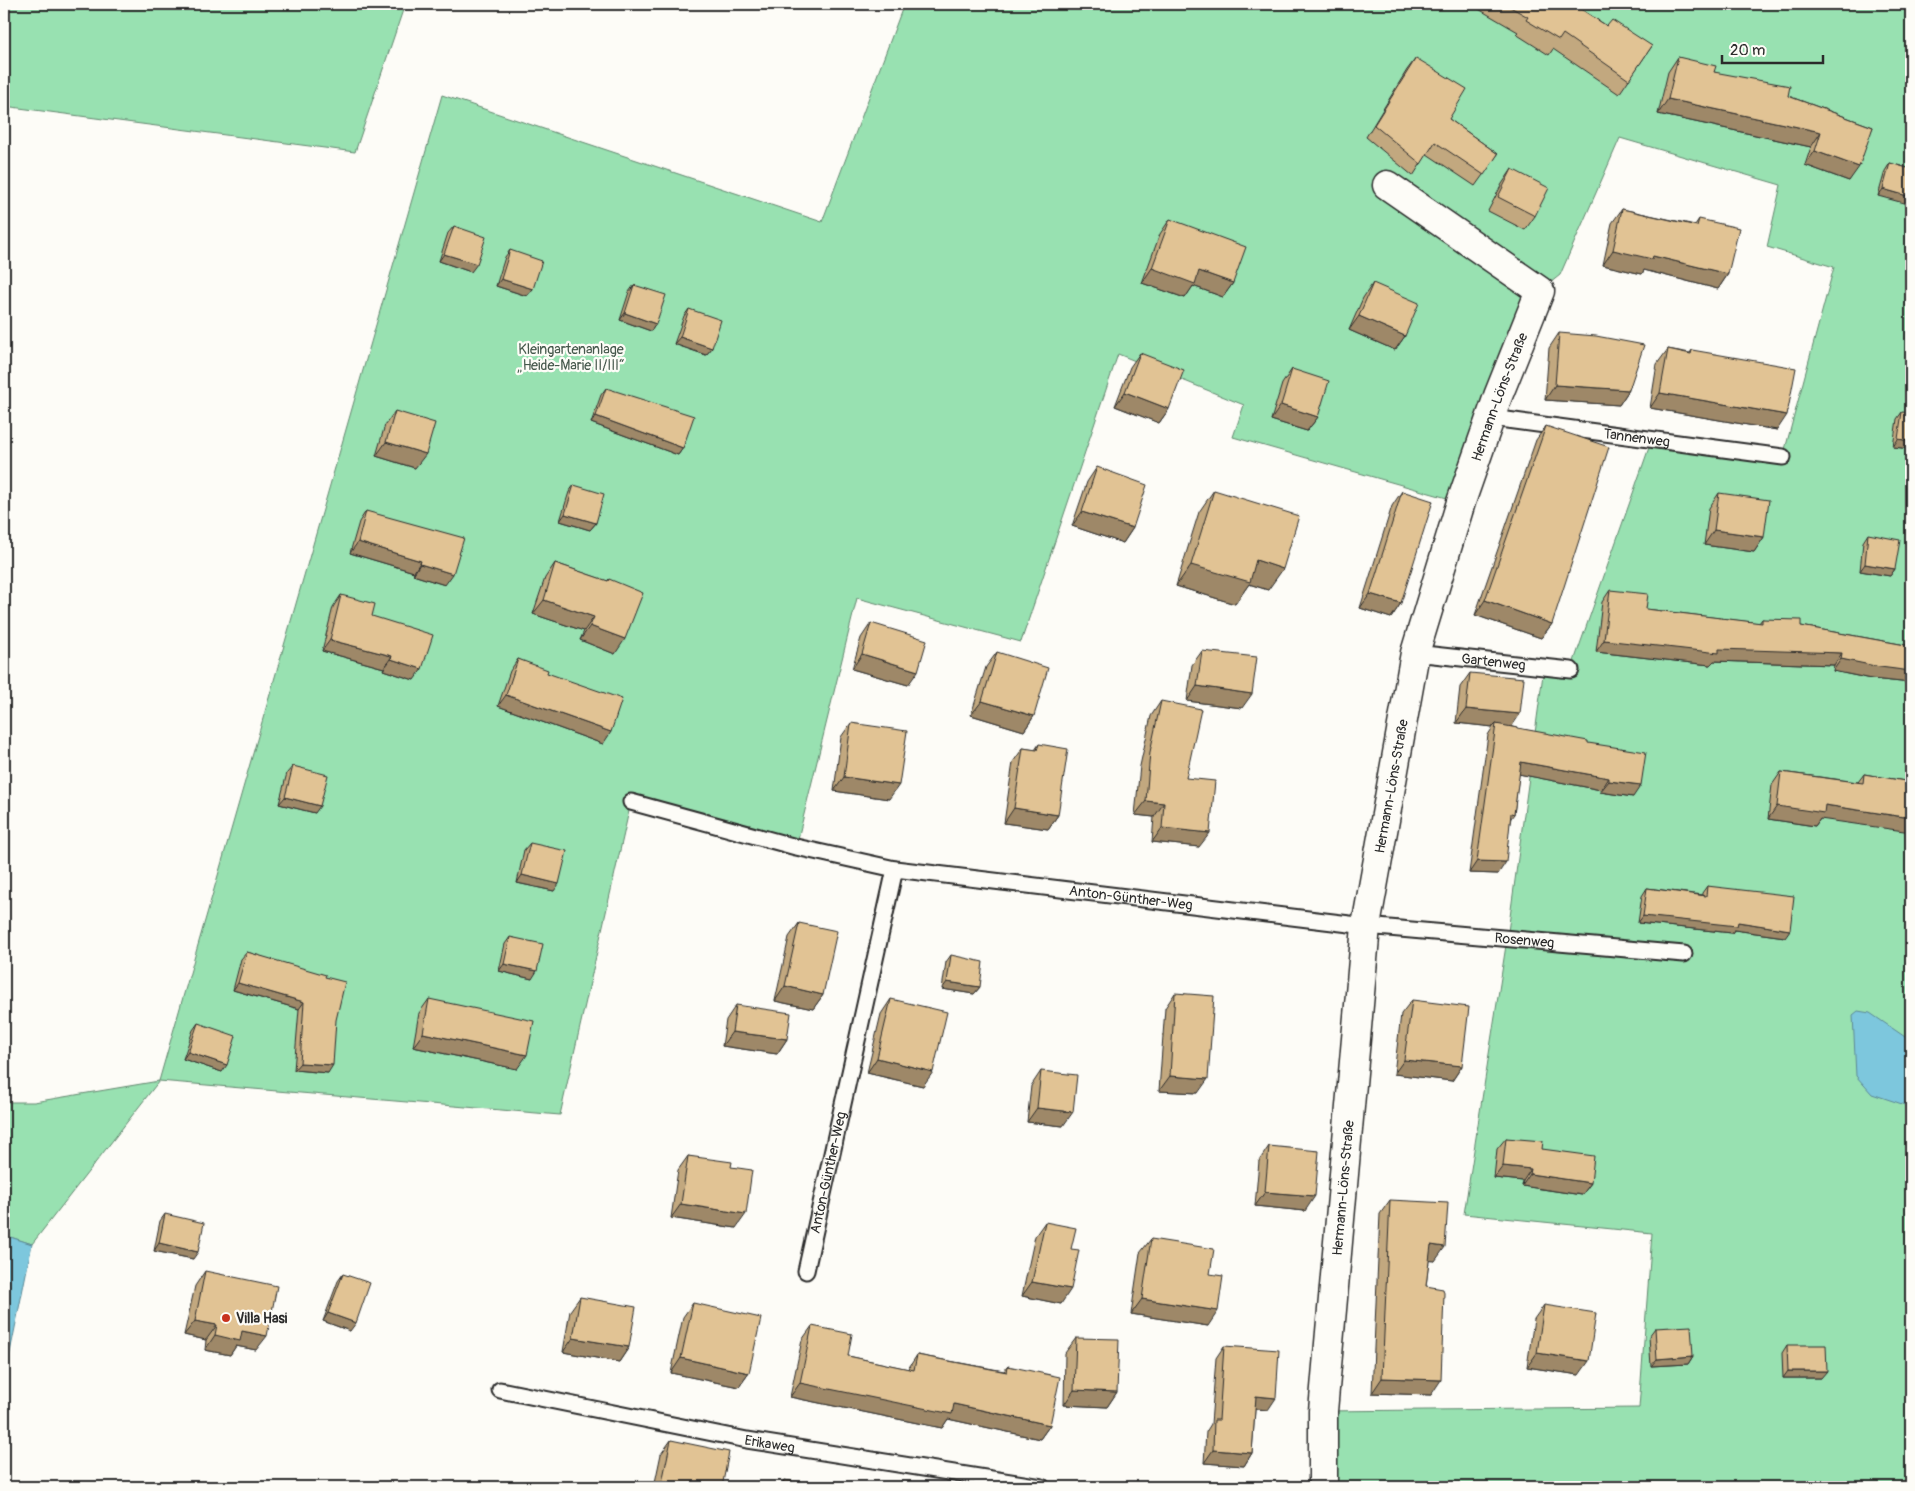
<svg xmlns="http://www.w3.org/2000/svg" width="1915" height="1491" font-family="Pangolin,sans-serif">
  <rect width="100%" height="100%" fill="#fdfcf7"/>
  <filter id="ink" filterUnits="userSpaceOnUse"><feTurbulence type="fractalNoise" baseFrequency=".02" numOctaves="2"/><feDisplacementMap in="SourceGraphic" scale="10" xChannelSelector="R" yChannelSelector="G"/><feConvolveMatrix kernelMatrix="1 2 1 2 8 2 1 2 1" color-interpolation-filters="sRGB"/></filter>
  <g filter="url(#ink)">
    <g fill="#98e1b1" stroke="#62866e">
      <path d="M4,4H405L355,152L4,106Z"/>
      <path d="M904,4H1911V1487H1323V1411L1639,1408L1652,1233L1464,1214L1507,939L1544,667L1571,670L1652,439L1783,457L1834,267L1767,247L1781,185L1620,138L1560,275L1540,291L1461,502L1233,437L1244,405L1118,354L1021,642L857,598L796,847L631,802L560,1115L159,1081L32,1244L4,1235V1102H34L159,1081L442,95L822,222Z"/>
    </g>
    <g fill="#7dc7dd" stroke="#5c8996">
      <path d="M1858,1011L1870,1013L1911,1041V1107L1872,1094L1856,1076L1853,1015Z"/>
      <path d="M4,1235L32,1244L4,1382Z"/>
    </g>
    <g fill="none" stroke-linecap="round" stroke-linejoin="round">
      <g stroke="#2b2b2b" stroke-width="19">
        <g id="service">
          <path id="s1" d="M1492,418L1783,457"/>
          <path id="s2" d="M1415,653L1571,670"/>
          <path id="s3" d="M631,802L796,847L895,869L1366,926L1684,954"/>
          <path id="s4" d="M806,1271L895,869"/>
          <path id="s5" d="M500,1390L747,1440L1042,1487"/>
        </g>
      </g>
      <g stroke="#2b2b2b" stroke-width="31">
        <g id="minor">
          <path id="s6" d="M1323,1487V1411L1366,926L1415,653L1461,502L1498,396L1540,291L1387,185"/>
        </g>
      </g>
      <use href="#service" stroke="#fdfcf7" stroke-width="15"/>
      <use href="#minor" stroke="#fdfcf7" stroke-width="28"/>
    </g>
    <g fill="#c2a87f" stroke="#2b2b2b">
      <path d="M1470,4H1573L1607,26L1652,46L1619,94L1553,49L1549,55L1516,34L1518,32Z"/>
      <path d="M1678,57L1714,72L1788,96L1873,127L1849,181L1805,165L1811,147L1658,114L1668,72Z"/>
      <path d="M1416,58L1449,119L1498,154L1475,186L1427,154L1413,176L1366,137L1407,70Z"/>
      <path d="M1890,163L1911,169L1878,196L1885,171Z"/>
      <path d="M1512,169L1535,216L1525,230L1488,211L1502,184Z"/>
      <path d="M1622,209L1695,225L1699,219L1728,274L1718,289L1644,270L1642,274L1603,265L1612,223Z"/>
      <path d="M1170,219L1233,283L1223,297L1193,286L1185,298L1142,283L1160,234Z"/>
      <path d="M454,226L471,272L439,261L448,233Z"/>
      <path d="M510,250L527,296L496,286L505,257Z"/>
      <path d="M1373,283L1405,336L1395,350L1349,330L1363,298Z"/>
      <path d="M634,285L656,324L651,331L620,320L629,292Z"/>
      <path d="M689,309L712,348L706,355L674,344L684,316Z"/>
      <path d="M1559,333L1629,390L1619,405L1545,400L1549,348Z"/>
      <path d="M1668,349L1690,353L1692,350L1777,430L1650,408L1657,364Z"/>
      <path d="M1140,353L1169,409L1159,423L1115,406L1130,367Z"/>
      <path d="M1292,369L1318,417L1307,431L1271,420L1282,384Z"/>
      <path d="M606,388L683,448L678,455L591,423L601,395Z"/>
      <path d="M395,411L415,468L376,456L385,425Z"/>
      <path d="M1902,412L1911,449L1893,447L1897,419Z"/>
      <path d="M1546,426L1552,624L1541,638L1475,615L1536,440Z"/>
      <path d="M1097,467L1133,528L1123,543L1072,526L1087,482Z"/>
      <path d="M574,485L596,523L590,530L560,521L569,492Z"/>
      <path d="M1214,490L1268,590L1249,584L1235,604L1176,586L1199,512Z"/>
      <path d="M1402,491L1401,603L1391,618L1360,608L1392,506Z"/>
      <path d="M1719,493L1764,537L1754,552L1704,545L1709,508Z"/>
      <path d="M366,511L445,585L413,575L414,572L350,553L359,522Z"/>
      <path d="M1868,534L1895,569L1890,576L1860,571L1863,542Z"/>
      <path d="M555,563L607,581L609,579L615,654L580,640L584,631L533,614L545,578Z"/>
      <path d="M1610,590L1646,609L1759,623L1762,619L1911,646V683L1872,679L1833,671L1834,665L1714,661L1710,665L1596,652L1602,602Z"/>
      <path d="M341,595L372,616L414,680L383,670L384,668L322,651L333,607Z"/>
      <path d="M871,623L908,685L852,669L861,638Z"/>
      <path d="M1202,651L1242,708L1187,701L1192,665Z"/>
      <path d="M997,652L1034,716L1024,731L971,715L986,667Z"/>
      <path d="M518,659L547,673L603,744L498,706L510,671Z"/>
      <path d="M1470,673L1512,727L1588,743L1633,797L1600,792L1601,790L1519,774L1514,814L1511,818L1498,874L1469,873L1488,735L1493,727L1456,723L1460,687Z"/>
      <path d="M1161,701L1186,778L1199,847L1152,842L1154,817L1135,815L1140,766L1151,716Z"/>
      <path d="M851,723L889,799L834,791L841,737Z"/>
      <path d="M1039,744L1058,815L1048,829L1004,823L1013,762L1023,748L1035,750Z"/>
      <path d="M293,766L315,813L279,804L287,773Z"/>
      <path d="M1781,772L1858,782L1864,774L1911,782L1820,819L1815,826L1768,819L1772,785Z"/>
      <path d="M530,843L554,891L517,883L524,850Z"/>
      <path d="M1707,886L1785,937L1734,930L1732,933L1638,923L1642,896L1647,888L1702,895V893Z"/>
      <path d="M799,923L823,995L813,1009L775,1001L789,937Z"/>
      <path d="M510,937L532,979L499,971L505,944Z"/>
      <path d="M247,952L325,977L328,1073L294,1070L299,1009L233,990L241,959Z"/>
      <path d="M951,955L980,987L974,994L942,989L946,962Z"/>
      <path d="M1175,993L1198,1093L1159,1091L1165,1008Z"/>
      <path d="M429,999L517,1069L413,1047L419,1013Z"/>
      <path d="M891,999L923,1086L867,1073L881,1014Z"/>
      <path d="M1412,1000L1462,1066L1452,1081L1394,1074L1401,1014Z"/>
      <path d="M736,1005L787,1039L777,1054L722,1046L726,1020Z"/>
      <path d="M198,1023L222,1072L183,1059L193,1030Z"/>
      <path d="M1041,1071L1063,1126L1027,1122L1031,1086Z"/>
      <path d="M1506,1138L1542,1149L1591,1183L1582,1195L1522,1186L1523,1181L1494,1178L1497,1149Z"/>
      <path d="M1269,1146L1305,1211L1255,1206L1259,1161Z"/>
      <path d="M688,1156L731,1167L736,1228L671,1218L678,1170Z"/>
      <path d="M1390,1200L1435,1261L1429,1260L1426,1286L1431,1395L1372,1393L1380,1214Z"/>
      <path d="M165,1214L193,1259L154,1251L160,1221Z"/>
      <path d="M1045,1222L1061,1304L1022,1296L1035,1236Z"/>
      <path d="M1151,1239L1208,1326L1131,1314L1140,1253Z"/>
      <path d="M205,1271L256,1350L236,1346L230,1355L205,1350L206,1340L184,1335L195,1286Z"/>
      <path d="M343,1274L350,1331L323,1321L338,1281Z"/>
      <path d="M580,1297L629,1347L619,1362L563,1352L570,1311Z"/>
      <path d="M693,1303L749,1373L739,1387L671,1373L683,1317Z"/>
      <path d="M1544,1305L1579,1375L1527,1367L1534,1319Z"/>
      <path d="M812,1326L848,1356L908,1369L917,1355L1004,1371L1008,1366L1050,1425L1040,1439L948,1419L942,1428L790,1397L802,1340Z"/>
      <path d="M1655,1328L1693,1356L1688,1364L1651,1366L1649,1336Z"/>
      <path d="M1076,1338L1117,1392L1107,1407L1064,1405L1065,1353Z"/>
      <path d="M1787,1345L1821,1378H1783L1782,1353Z"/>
      <path d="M1224,1346L1268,1410L1255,1409L1252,1453L1244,1466L1204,1463L1206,1432L1211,1424L1216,1358Z"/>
      <path d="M671,1440L722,1487H654L661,1454Z"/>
      <path d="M784,1480L826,1487H779Z"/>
    </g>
    <g fill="#9e8868" stroke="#2b2b2b">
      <path d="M1668,99L1821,132L1811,147L1658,114Z"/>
      <path d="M1815,151L1859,167L1849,181L1805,165Z"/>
      <path d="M1883,189L1911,197V205L1878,196Z"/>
      <path d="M1613,250L1653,256L1728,274L1718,289L1644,270L1642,274L1603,265Z"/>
      <path d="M444,254L477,264L471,272L439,261Z"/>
      <path d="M1152,268L1199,271L1233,283L1223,297L1193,286L1185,298L1142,283Z"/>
      <path d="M501,279L533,289L527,296L496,286Z"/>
      <path d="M625,313L656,324L651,331L620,320Z"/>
      <path d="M1359,316L1405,336L1395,350L1349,330Z"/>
      <path d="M680,337L712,348L706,355L674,344Z"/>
      <path d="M1555,385L1629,390L1619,405L1545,400Z"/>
      <path d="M1125,392L1169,409L1159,423L1115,406Z"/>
      <path d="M1660,393L1787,415L1777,430L1650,408Z"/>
      <path d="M1281,405L1318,417L1307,431L1271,420Z"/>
      <path d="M596,416L683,448L678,455L591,423Z"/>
      <path d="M1898,439L1911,441V449L1893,447Z"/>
      <path d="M386,442L426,454L415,468L376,456Z"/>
      <path d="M1082,512L1133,528L1123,543L1072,526Z"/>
      <path d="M565,514L596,523L590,530L560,521Z"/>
      <path d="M1714,530L1764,537L1754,552L1704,545Z"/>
      <path d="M358,542L421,561L414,572L350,553Z"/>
      <path d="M1256,560L1283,569L1268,590L1249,584L1235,604L1176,586L1191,565Z"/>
      <path d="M420,564L453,574L445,585L413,575Z"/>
      <path d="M1865,564L1895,569L1890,576L1860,571Z"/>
      <path d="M1370,594L1401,603L1391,618L1360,608Z"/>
      <path d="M544,600L594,617L584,631L533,614Z"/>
      <path d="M1485,600L1552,624L1541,638L1475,615Z"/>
      <path d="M590,626L625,639L615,654L580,640Z"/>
      <path d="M330,640L392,656L384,668L322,651Z"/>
      <path d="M1604,640L1842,653L1834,665L1714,661L1710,665L1596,652Z"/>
      <path d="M862,654L918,671L908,685L852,669Z"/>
      <path d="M391,659L422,669L414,680L383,670Z"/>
      <path d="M1841,659L1911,671V683L1872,679L1833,671Z"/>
      <path d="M1197,686L1252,694L1242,708L1187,701Z"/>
      <path d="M506,695L611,732L603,744L498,706Z"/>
      <path d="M982,701L1034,716L1024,731L971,715Z"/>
      <path d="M1466,709L1520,714L1510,729L1496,724L1493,727L1456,723Z"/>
      <path d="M1521,762L1609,778L1601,790L1513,773Z"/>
      <path d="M844,777L899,785L889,799L834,791Z"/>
      <path d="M1609,781L1641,785L1633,797L1600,792Z"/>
      <path d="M285,797L320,806L315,813L279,804Z"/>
      <path d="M1146,801L1164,803L1154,817L1135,815Z"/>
      <path d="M1825,805L1911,818V832L1820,819L1815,826L1768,819L1777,806Z"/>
      <path d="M1014,808L1058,815L1048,829L1004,823Z"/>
      <path d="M1162,828L1210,833L1199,847L1152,842Z"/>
      <path d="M1477,861L1506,862L1498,874L1469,873Z"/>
      <path d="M522,875L559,884L554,891L517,883Z"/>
      <path d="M1643,916L1738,922L1790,930L1785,937L1734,930L1732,933L1638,923Z"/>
      <path d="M504,964L537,971L532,979L499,971Z"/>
      <path d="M947,982L980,987L974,994L942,989Z"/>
      <path d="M238,983L304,1002L299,1009L233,990Z"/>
      <path d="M785,986L823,995L813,1009L775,1001Z"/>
      <path d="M732,1032L787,1039L777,1054L722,1046Z"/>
      <path d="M423,1033L527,1055L517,1069L413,1047Z"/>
      <path d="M188,1052L227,1065L222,1072L183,1059Z"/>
      <path d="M877,1058L933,1072L923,1086L867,1073Z"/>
      <path d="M1404,1060L1462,1066L1452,1081L1394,1074Z"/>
      <path d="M300,1063L333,1065L328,1073L294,1070Z"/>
      <path d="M1170,1076L1208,1079L1198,1093L1159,1091Z"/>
      <path d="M1037,1108L1073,1112L1063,1126L1027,1122Z"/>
      <path d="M1503,1166L1531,1169L1523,1181L1494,1178Z"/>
      <path d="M1530,1174L1591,1183L1582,1195L1522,1186Z"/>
      <path d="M1265,1192L1315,1196L1305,1211L1255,1206Z"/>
      <path d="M681,1204L746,1214L736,1228L671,1218Z"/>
      <path d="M159,1243L198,1252L193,1259L154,1251Z"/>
      <path d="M1431,1245L1445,1247L1435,1261L1421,1260Z"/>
      <path d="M1032,1282L1071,1289L1061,1304L1022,1296Z"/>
      <path d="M1142,1299L1218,1311L1208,1326L1131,1314Z"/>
      <path d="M328,1313L356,1323L350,1331L323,1321Z"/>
      <path d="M195,1321L217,1325L206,1340L184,1335Z"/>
      <path d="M242,1331L267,1336L256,1350L236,1346L230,1355L205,1350L215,1335Z"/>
      <path d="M573,1338L629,1347L619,1362L563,1352Z"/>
      <path d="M1537,1353L1589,1361L1579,1375L1527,1367Z"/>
      <path d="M1693,1356L1688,1364L1651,1366L1657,1359Z"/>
      <path d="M681,1358L749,1373L739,1387L671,1373Z"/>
      <path d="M1788,1371H1827L1821,1378H1783Z"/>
      <path d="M1382,1378L1441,1380L1431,1395L1372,1393Z"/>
      <path d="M800,1383L954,1404L1050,1425L1040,1439L948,1419L942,1428L790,1397Z"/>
      <path d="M1074,1390L1117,1392L1107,1407L1064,1405Z"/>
      <path d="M1256,1396L1276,1398L1268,1410L1248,1408Z"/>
      <path d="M1213,1450L1252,1453L1244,1466L1204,1463Z"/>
    </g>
    <g fill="#e1c394" stroke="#2b2b2b">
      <path d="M1505,4H1573L1607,26L1612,20L1652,46L1629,80L1563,34L1559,40L1526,20L1528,17Z"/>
      <path d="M1678,57L1716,66L1714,72L1790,86L1788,96L1873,127L1859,167L1815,151L1821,132L1668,99Z"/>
      <path d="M1416,58L1467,89L1449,119L1498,154L1484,175L1435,142L1421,164L1374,125Z"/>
      <path d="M1890,163L1911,169V197L1883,189Z"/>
      <path d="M1512,169L1549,188L1535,216L1498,197Z"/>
      <path d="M1622,209L1697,226L1699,219L1739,228L1728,274L1653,256L1652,259L1613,250Z"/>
      <path d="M1170,219L1246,247L1233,283L1199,271L1195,284L1152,268Z"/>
      <path d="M454,226L486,237L477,264L444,254Z"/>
      <path d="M510,250L542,261L533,289L501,279Z"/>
      <path d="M1373,283L1419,303L1405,336L1359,316Z"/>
      <path d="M634,285L666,295L656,324L625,313Z"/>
      <path d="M689,309L721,320L712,348L680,337Z"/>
      <path d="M1559,333L1596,336L1644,345L1629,390L1555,385Z"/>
      <path d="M1668,349L1691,354L1692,350L1796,368L1787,415L1660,393Z"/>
      <path d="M1140,353L1184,370L1169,409L1125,392Z"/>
      <path d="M1292,369L1329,381L1318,417L1281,405Z"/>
      <path d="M606,388L694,416L683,448L596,416Z"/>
      <path d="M395,411L435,423L426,454L386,442Z"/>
      <path d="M1902,412L1911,413V441L1898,439Z"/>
      <path d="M1546,426L1609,447L1552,624L1485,600Z"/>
      <path d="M1097,467L1147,485L1133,528L1082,512Z"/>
      <path d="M574,485L604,494L596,523L565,514Z"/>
      <path d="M1214,490L1299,516L1283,569L1256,560L1250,582L1191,565Z"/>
      <path d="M1402,491L1433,501L1401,603L1370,594Z"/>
      <path d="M1719,493L1769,500L1764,537L1714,530Z"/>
      <path d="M366,511L464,538L453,574L420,564L421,561L358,542Z"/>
      <path d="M1868,534L1900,540L1895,569L1865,564Z"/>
      <path d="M555,563L608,581L609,579L643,593L625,639L590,626L594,617L544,600Z"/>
      <path d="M1610,590L1648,594L1646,609L1762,623V619L1801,620V626L1911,646V671L1880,667L1841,659L1842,653L1719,649V653L1604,640Z"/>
      <path d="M341,595L375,604L372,616L433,635L422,669L391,659L392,656L330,640Z"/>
      <path d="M871,623L927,640L918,671L862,654Z"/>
      <path d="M1202,651L1257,657L1252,694L1197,686Z"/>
      <path d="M997,652L1048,668L1034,716L982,701Z"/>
      <path d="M518,659L548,670L547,673L622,699L611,732L506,695Z"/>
      <path d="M1470,673L1524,678L1520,714L1466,709Z"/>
      <path d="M1161,701L1201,709L1186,778L1215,781L1210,833L1162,828L1164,803L1146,801L1150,752Z"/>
      <path d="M851,723L907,731L899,785L844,777Z"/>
      <path d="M1496,724L1588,741V743L1646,752L1641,785L1609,781V778L1521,762L1514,814L1511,813L1506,862L1477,861Z"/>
      <path d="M1039,744L1068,749L1058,815L1014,808L1023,748L1037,750Z"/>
      <path d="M293,766L328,775L320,806L285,797Z"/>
      <path d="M1781,772L1863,783L1864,774L1911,782V818L1825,805L1824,813L1777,806Z"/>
      <path d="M530,843L567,851L559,884L522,875Z"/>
      <path d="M1707,886L1794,896L1790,930L1738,922L1737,926L1643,916L1647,888L1706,896Z"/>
      <path d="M799,923L837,931L823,995L785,986Z"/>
      <path d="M510,937L543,944L537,971L504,964Z"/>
      <path d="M247,952L326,975L325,977L345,982L336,1020L333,1065L300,1063L304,1002L238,983Z"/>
      <path d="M951,955L983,962L980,987L947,982Z"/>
      <path d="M1175,993L1214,996L1208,1079L1170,1076Z"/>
      <path d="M429,999L534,1021L527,1055L423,1033Z"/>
      <path d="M891,999L947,1012L933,1072L877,1058Z"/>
      <path d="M1412,1000L1469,1007L1462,1066L1404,1060Z"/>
      <path d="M736,1005L791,1013L787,1039L732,1032Z"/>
      <path d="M198,1023L236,1036L227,1065L188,1052Z"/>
      <path d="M1041,1071L1077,1075L1073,1112L1037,1108Z"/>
      <path d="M1506,1138L1543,1141L1542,1149L1594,1156L1591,1183L1530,1174L1531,1169L1503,1166Z"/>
      <path d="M1269,1146L1319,1151L1315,1196L1265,1192Z"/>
      <path d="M688,1156L732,1162L731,1167L752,1170L746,1214L681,1204Z"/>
      <path d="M1390,1200L1448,1203L1445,1247L1431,1245L1426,1286L1443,1289L1444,1293L1441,1380L1382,1378Z"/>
      <path d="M165,1214L204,1223L198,1252L159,1243Z"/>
      <path d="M1045,1222L1076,1228L1071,1249L1079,1250L1071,1289L1032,1282Z"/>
      <path d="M1151,1239L1214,1249L1210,1274L1223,1276L1218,1311L1142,1299Z"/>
      <path d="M205,1271L277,1286L267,1336L242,1331L240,1341L215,1335L217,1325L195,1321Z"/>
      <path d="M343,1274L370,1283L356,1323L328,1313Z"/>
      <path d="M580,1297L636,1307L629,1347L573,1338Z"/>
      <path d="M693,1303L761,1318L749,1373L681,1358Z"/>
      <path d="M1544,1305L1596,1313L1589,1361L1537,1353Z"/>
      <path d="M812,1326L852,1334L848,1356L914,1370L917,1355L1007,1372L1008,1366L1060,1377L1050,1425L954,1404L952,1414L800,1383Z"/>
      <path d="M1691,1326L1693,1356L1657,1359L1655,1328Z"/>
      <path d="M1076,1338L1119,1339L1117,1392L1074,1390Z"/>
      <path d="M1787,1345H1826L1827,1371H1788Z"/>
      <path d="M1224,1346L1279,1350L1276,1398L1256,1396L1252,1453L1213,1450L1214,1420H1219Z"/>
      <path d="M671,1440L729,1452L722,1487H661Z"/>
      <path d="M784,1480L826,1487H783Z"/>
    </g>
  </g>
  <circle fill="#c8321e" stroke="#fdfcf7" stroke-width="2" cx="226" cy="1318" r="5"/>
  <g text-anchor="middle" stroke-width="4.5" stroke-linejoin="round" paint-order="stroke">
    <g font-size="14" fill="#46584c" stroke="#fdfcf7">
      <text x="571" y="354">Kleingartenanlage<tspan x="571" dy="16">„Heide-Marie II/III“</tspan></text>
    </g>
    <g font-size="14" fill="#2b2b2b" stroke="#fdfcf7">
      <text dy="5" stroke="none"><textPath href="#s6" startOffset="1110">Hermann-Löns-Straße</textPath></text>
      <text dy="5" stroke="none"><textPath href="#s1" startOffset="146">Tannenweg</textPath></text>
      <text dy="5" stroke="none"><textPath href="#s2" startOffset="79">Gartenweg</textPath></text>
      <text dy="5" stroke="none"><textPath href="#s6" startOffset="705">Hermann-Löns-Straße</textPath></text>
      <text dy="5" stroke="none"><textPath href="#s3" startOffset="510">Anton-Günther-Weg</textPath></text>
      <text dy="5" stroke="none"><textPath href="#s3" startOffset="906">Rosenweg</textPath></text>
      <text dy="5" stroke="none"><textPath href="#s4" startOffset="101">Anton-Günther-Weg</textPath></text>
      <text dy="5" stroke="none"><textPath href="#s6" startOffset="300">Hermann-Löns-Straße</textPath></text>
      <text dy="5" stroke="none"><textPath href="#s5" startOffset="275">Erikaweg</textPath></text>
    </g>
    <g font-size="14" font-weight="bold" fill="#2b2b2b" stroke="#fdfcf7" text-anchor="start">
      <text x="236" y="1323">Villa Hasi</text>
    </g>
  </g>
  <rect width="1915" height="1491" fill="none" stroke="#fdfcf7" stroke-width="20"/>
  <rect x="10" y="10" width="1895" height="1471" fill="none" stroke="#2b2b2b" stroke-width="2" filter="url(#ink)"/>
  <path d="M1722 55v8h101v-8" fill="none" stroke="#2b2b2b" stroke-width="2.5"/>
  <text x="1730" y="55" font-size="15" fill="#2b2b2b" stroke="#fdfcf7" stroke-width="4" paint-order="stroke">20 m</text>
</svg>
